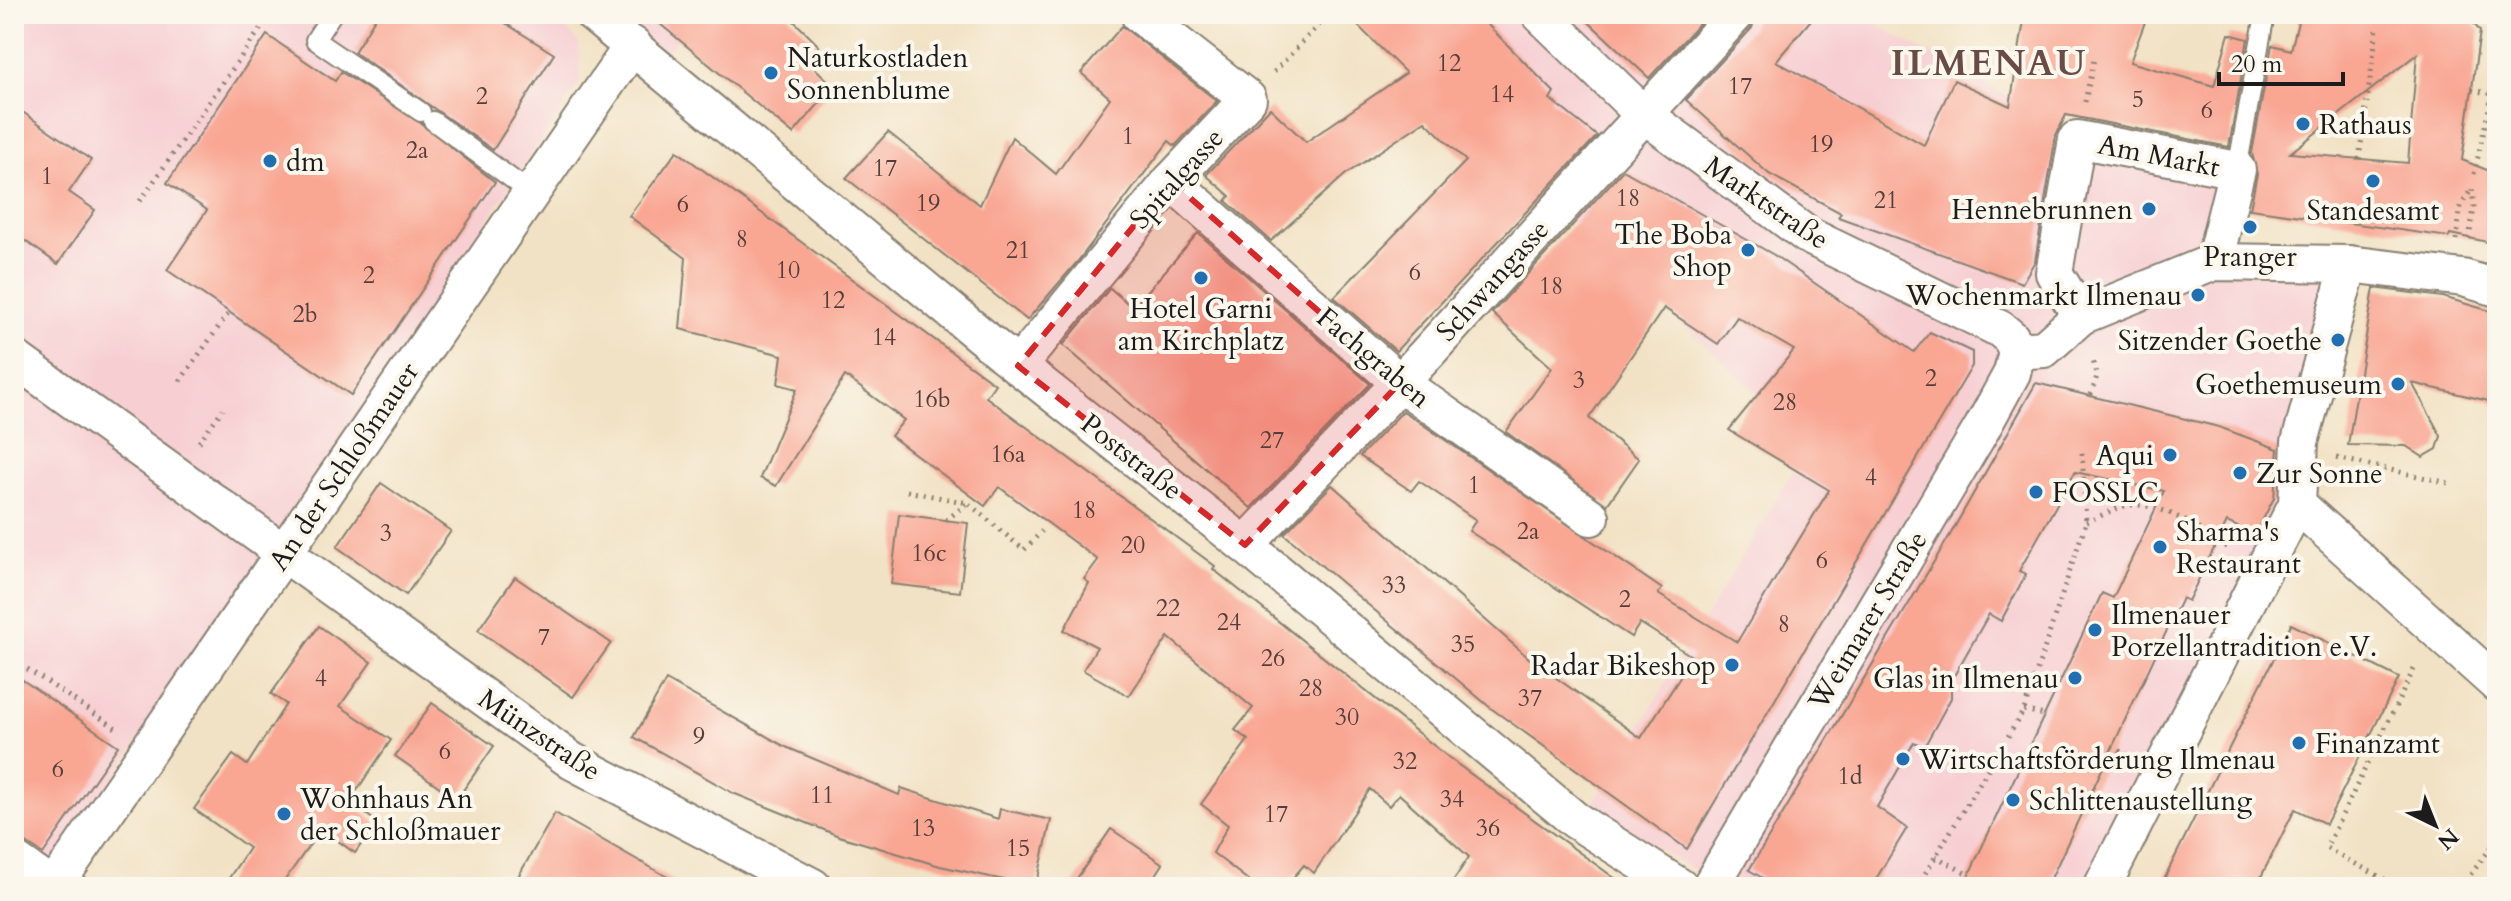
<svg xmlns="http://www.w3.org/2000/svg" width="2511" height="901" font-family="Cardo,serif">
  <rect width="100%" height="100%" fill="#fbf7ec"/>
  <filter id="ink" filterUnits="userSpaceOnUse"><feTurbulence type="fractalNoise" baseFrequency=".0125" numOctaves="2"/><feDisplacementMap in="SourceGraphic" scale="16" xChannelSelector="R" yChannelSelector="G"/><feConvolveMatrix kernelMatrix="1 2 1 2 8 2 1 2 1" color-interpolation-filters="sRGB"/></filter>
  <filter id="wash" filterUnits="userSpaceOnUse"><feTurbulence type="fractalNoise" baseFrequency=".006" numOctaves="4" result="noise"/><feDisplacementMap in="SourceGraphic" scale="32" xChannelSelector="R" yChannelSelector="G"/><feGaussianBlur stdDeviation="1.8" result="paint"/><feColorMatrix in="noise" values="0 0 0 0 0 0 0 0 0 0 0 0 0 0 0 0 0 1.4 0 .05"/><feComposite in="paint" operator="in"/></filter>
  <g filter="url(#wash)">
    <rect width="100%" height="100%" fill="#f2e2c5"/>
    <g fill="#f7cfd3">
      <path d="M14,14H552L579,43L581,81L41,887H14Z"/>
      <path d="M618,14H705L664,52Z"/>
      <path d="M1365,14H1858L2070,131L2248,158L2235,241L2368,260L2320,445L2291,441L2284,505L2085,887H1722L1591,808L1811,442L1356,23Z"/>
    </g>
    <g id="blocks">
      <g fill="#f9a693" fill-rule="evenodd">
        <path d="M378,14H491L554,54L493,150L354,52Z"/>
        <path d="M648,14H787L819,46L806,60L834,86L793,134Z"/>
        <path d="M1346,14H1477L1554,92L1550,99L1597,136L1396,351L1334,297L1466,161L1425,121L1346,174L1271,241L1226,201L1230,196L1206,175L1270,108L1306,142L1406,73Z"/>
        <path d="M1580,14H1708L1649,78Z"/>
        <path d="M1756,14H1816L1776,61L1924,145L1954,80L2010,106L2025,14H2148L2130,62L2214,86L2229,34L2248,39L2229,147L2066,115L2056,135L2035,261L2022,283L1838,217L1841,213L1769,174L1686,100L1752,28Z"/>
        <path d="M2300,14H2469L2467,16L2480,31L2462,160L2497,174V244L2450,234L2449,237L2250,209L2257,174L2252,153L2272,45L2291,50ZM2417,54L2408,163L2290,153Z"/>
        <path d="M1122,26L1217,101L1175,146L1169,141L1078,261L1027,320L846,178L888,132L980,205L1012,137L1056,174L1110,98L1081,73Z"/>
        <path d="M267,35L335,81L341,72L422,124L495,182L351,395L167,270L207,210L167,183Z"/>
        <path d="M14,106L91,160L69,192L95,210L58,264L14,233Z"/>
        <path d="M677,151L995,384L986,397L1215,566L1213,569L1457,764L1627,887H1449L1469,857L1399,794L1389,806L1370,789L1314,873L1304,865L1285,887H1257L1213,853L1228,825L1201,804L1248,740L1235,730L1253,708L1168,637L1129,696L1083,670L1097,647L1064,630L1089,583L1084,579L1098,560L999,487L985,506L891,436L904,420L845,376L776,486L760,478L797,389L778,384L782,355L680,329L686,258L629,216Z"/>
        <path d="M1623,170L1774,255L1914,352L1930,332L1972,352V366L1687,849L1492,709L1284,534L1332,485L1531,660L1641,738L1693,657L1640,623L1631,637L1469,531L1476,520L1419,481L1411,491L1360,456L1403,411L1662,589L1658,594L1737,642L1829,490L1729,430L1794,350L1737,317L1718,344L1664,308L1589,418L1639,459L1607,505L1506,432L1552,368L1492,313Z"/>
        <path d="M1198,233L1370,384L1251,508L1063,345L1110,288L1133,308Z"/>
        <path d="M2374,288L2443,297L2497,313V403L2412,383L2441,436L2437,449L2423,457L2406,446L2348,445Z"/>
        <path d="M2036,383L2219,427L2278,449L2274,498L2255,535L2227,522L2188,601L2182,598L2047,887H1963L2102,593L2113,598L2164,491L2075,472L2019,571L2026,574L2001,621L1989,614L1951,681V698L1924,747L1914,742L1877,807L1907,828L1871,887H1778L1749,870L1950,535Z"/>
        <path d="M381,483L451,531L406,595L337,547Z"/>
        <path d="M899,514L968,523L960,592L891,584Z"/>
        <path d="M515,577L611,643L573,697L478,630Z"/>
        <path d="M2291,624L2399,678L2326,824L2295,809L2256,887H2160Z"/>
        <path d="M319,626L371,662L340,706L391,740L349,802L377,822L355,853L321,829L280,887H223L249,848L194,809L233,755L247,765L286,704L271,694Z"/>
        <path d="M14,674L118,746L43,854L14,835Z"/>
        <path d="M666,680L786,747L899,795L901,788L998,819L1000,809L1051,820L1036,887L940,866L839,836L733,793L634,737Z"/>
        <path d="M432,703L494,746L457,799L395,756Z"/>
        <path d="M555,813L685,887H512Z"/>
        <path d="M1111,829L1163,864L1148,887H1071Z"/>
      </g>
    </g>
  </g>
  <g filter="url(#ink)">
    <use href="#blocks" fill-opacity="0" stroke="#877f70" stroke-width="2"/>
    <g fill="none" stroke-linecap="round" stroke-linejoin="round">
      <g stroke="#877f70" stroke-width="22">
        <g id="service">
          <path d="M332,14L315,40L421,112"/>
          <path d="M433,121L531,193"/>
          <path d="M2237,170L2265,14"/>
        </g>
      </g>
      <g stroke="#877f70" stroke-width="40">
        <g id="minor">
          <path d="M593,14L1003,354L1245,545L1575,820L1680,887"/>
          <path d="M1540,14L1642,113L1807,235L2000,329L2011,338L2017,351"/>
          <path d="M1171,181L1400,383L1591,517"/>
          <path d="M2081,316L2054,273L2077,139L2237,170L2214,262"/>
          <path d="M2017,351L2044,349L2081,316L2214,262L2349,264L2463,278L2497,288"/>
          <path d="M14,358L572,761L813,887"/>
          <path d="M1018,366L1171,181L1248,99L1139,14"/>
          <path d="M2297,504L2497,684"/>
          <path d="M1245,545L1400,383L1736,14"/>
          <path d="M14,860L53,887"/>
          <path d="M54,887L633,45"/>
          <path d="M1710,887L1982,428L2012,373L2017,351"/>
          <path d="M2102,887L2297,504L2300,442L2349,264"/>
        </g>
      </g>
      <g stroke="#877f70" stroke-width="5" stroke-dasharray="2 6" stroke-linecap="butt">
        <path d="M1274,72L1329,14"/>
        <path d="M2472,90L2493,94"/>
        <path d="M2085,102L2094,59"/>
        <path d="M2359,159L2377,29"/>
        <path d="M2474,174L2497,74"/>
        <path d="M140,201L271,14"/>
        <path d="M2469,239L2474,208L2472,189"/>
        <path d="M2456,240L2461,206L2472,188"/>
        <path d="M180,381L228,314"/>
        <path d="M2091,395L2097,376L2092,357"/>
        <path d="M199,442L223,409"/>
        <path d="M2337,458L2453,484"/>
        <path d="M907,491L968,503L1024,550L1042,531"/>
        <path d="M946,520L967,504"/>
        <path d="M2086,522C2100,517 2119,505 2133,505C2168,504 2202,532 2229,549"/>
        <path d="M14,660L116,728"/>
        <path d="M2024,710L2044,715"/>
        <path d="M2112,747L2127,755"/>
        <path d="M1935,856L1969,875"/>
        <path d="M1917,887L2024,710L2086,522L2082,451"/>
        <path d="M2399,887L2326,848L2416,665"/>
        <path d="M2461,887L2497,840"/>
      </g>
      <use href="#service" stroke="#fff" stroke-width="18"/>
      <use href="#minor" stroke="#fff" stroke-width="36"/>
    </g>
  </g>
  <path fill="#d62828" fill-opacity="0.2" stroke="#d62828" stroke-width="6" stroke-dasharray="16 10" stroke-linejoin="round" d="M1171,181L1400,383L1245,545L1018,366Z"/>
  <g fill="#1f6fb2" stroke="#fbf7ec" stroke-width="3">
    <circle cx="771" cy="73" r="8"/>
    <circle cx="2303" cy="124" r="8"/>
    <circle cx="270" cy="161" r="8"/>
    <circle cx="2373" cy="181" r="8"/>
    <circle cx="2149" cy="209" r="8"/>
    <circle cx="2250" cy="227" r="8"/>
    <circle cx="1748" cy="250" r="8"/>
    <circle cx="1201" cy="278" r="8"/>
    <circle cx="2198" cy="295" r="8"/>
    <circle cx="2338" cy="340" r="8"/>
    <circle cx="2398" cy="384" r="8"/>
    <circle cx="2170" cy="455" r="8"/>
    <circle cx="2240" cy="473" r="8"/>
    <circle cx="2036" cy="492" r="8"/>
    <circle cx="2160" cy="547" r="8"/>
    <circle cx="2095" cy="630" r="8"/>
    <circle cx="1732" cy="665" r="8"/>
    <circle cx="2075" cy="678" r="8"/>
    <circle cx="2299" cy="743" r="8"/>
    <circle cx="1903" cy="759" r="8"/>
    <circle cx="2013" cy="800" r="8"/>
    <circle cx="284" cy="814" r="8"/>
  </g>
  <g text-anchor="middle" stroke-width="8" stroke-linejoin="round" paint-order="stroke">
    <g font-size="24" fill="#533e3a">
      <text x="1449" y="71">12</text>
      <text x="1740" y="94">17</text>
      <text x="1502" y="102">14</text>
      <text x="482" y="104">2</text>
      <text x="2138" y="107">5</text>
      <text x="2207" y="118">6</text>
      <text x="1128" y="144">1</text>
      <text x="1821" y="152">19</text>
      <text x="417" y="158">2a</text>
      <text x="885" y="176">17</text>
      <text x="47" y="184">1</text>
      <text x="1628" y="206">18</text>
      <text x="1886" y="208">21</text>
      <text x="928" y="211">19</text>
      <text x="683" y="212">6</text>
      <text x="742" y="247">8</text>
      <text x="1018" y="258">21</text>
      <text x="788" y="278">10</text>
      <text x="1415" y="280">6</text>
      <text x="369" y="283">2</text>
      <text x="1551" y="294">18</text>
      <text x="833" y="308">12</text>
      <text x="305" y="322">2b</text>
      <text x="884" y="345">14</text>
      <text x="1931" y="386">2</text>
      <text x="1579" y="388">3</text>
      <text x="932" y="407">16b</text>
      <text x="1785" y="410">28</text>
      <text x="1272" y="448">27</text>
      <text x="1008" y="462">16a</text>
      <text x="1871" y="485">4</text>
      <text x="1474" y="493">1</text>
      <text x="1084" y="518">18</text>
      <text x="1528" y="539">2a</text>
      <text x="386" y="541">3</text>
      <text x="1133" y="553">20</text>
      <text x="929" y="561">16c</text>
      <text x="1822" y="568">6</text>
      <text x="1394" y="593">33</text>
      <text x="1625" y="607">2</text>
      <text x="1168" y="616">22</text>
      <text x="1229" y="630">24</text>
      <text x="1784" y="632">8</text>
      <text x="544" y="645">7</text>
      <text x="1463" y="652">35</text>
      <text x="1273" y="666">26</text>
      <text x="321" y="686">4</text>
      <text x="1311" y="696">28</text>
      <text x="1530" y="706">37</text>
      <text x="1347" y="725">30</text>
      <text x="699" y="744">9</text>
      <text x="445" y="759">6</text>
      <text x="1405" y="769">32</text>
      <text x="58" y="777">6</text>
      <text x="1850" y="784">1d</text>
      <text x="822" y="803">11</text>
      <text x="1452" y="807">34</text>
      <text x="1276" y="822">17</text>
      <text x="923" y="836">13</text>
      <text x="1488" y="836">36</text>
      <text x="1018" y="856">15</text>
    </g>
    <g font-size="28" fill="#1c1c1c" stroke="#fbf7ec" text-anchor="start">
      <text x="787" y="67">Naturkostladen<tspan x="787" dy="32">Sonnenblume</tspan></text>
      <text x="2319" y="134">Rathaus</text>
      <text x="286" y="171">dm</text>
      <text x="2133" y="219" text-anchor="end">Hennebrunnen</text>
      <text x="2373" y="220" text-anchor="middle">Standesamt</text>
      <text x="1732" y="244" text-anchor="end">The Boba<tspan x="1732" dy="32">Shop</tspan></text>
      <text x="2250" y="266" text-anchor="middle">Pranger</text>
      <text x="2182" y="305" text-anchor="end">Wochenmarkt Ilmenau</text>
      <text x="1201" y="318" text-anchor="middle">Hotel Garni<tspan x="1201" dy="32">am Kirchplatz</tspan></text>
      <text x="2322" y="350" text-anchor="end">Sitzender Goethe</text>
      <text x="2382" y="394" text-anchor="end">Goethemuseum</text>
      <text x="2154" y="465" text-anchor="end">Aqui</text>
      <text x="2256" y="483">Zur Sonne</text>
      <text x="2052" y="502">FOSSLC</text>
      <text x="2176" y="541">Sharma's<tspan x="2176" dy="32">Restaurant</tspan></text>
      <text x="2111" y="624">Ilmenauer<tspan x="2111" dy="32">Porzellantradition e.V.</tspan></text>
      <text x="1716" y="675" text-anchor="end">Radar Bikeshop</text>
      <text x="2059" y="688" text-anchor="end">Glas in Ilmenau</text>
      <text x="2315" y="753">Finanzamt</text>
      <text x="1919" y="769">Wirtschaftsförderung Ilmenau</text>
      <text x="300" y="808">Wohnhaus An<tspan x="300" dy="32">der Schloßmauer</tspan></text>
      <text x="2029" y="810">Schlittenaustellung</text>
    </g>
    <g font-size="28" fill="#1c1c1c" stroke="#fbf7ec">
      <text transform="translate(2159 155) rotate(11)" y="10">Am Markt</text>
      <text transform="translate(1176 178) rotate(-48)" y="10">Spitalgasse</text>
      <text transform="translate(1767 202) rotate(34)" y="10">Marktstraße</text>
      <text transform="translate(1492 280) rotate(-48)" y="10">Schwangasse</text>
      <text transform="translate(1374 357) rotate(40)" y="10">Fachgraben</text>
      <text transform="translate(1132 456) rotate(38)" y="10">Poststraße</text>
      <text transform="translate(343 466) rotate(-56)" y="10">An der Schloßmauer</text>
      <text transform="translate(1867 620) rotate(-59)" y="10">Weimarer Straße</text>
      <text transform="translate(540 734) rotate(34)" y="10">Münzstraße</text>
    </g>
    <g font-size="36" font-weight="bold" letter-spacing="2" fill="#694c46" stroke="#fbf7ec">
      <text x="1989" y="75">ILMENAU</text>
    </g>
  </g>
  <rect width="2511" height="901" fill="none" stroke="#fbf7ec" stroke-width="48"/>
  <g transform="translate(2435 825) rotate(137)" stroke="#fbf7ec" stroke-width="6" paint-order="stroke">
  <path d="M0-6L14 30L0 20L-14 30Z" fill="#1c1c1c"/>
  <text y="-12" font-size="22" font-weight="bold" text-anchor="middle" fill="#1c1c1c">N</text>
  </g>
  <path d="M2219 72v12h124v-12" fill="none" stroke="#1c1c1c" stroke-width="4"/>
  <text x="2231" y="72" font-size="24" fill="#1c1c1c" stroke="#fbf7ec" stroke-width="6" paint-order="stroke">20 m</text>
</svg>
